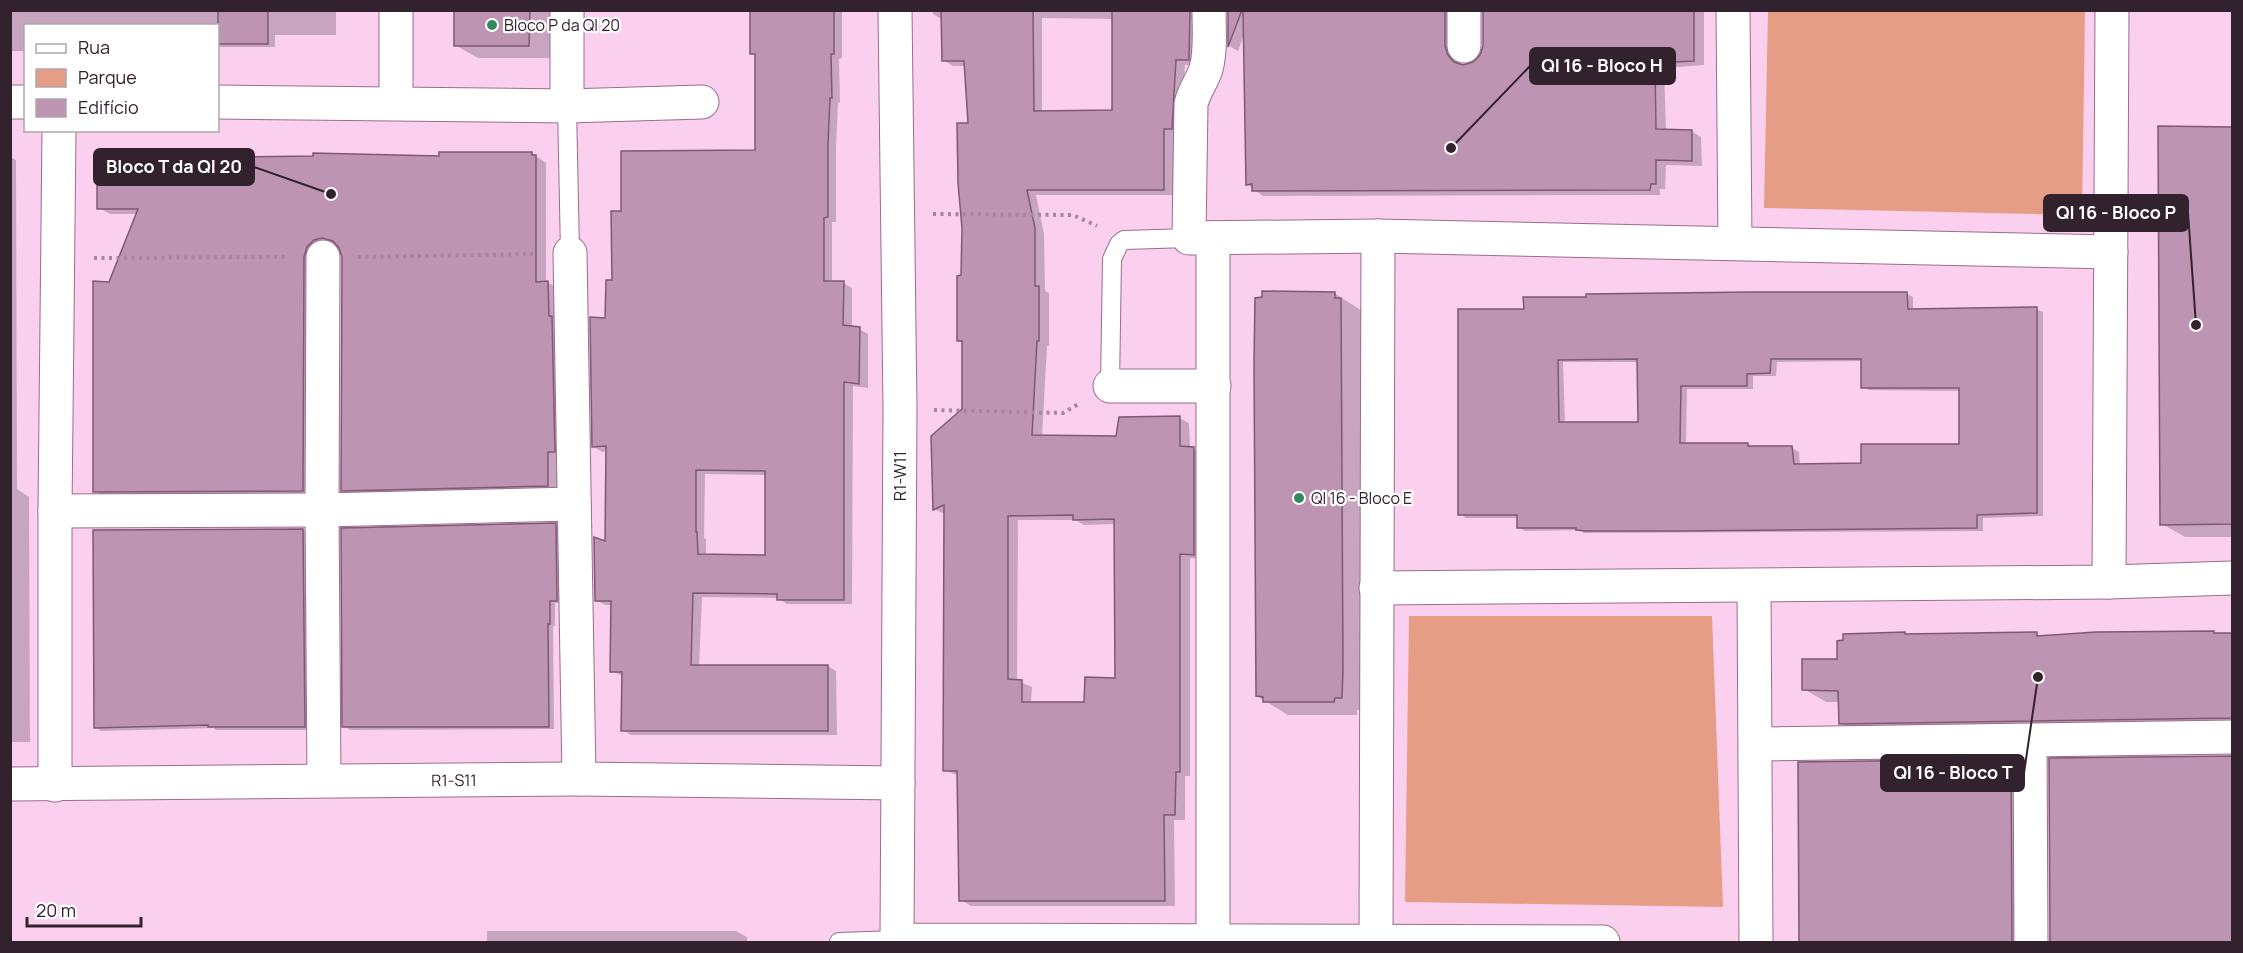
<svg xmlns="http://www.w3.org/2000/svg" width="2243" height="953" font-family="Manrope,sans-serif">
  <rect width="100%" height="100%" fill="#fbcfee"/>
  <g fill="#e69d86">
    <path d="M1768,11H2085L2082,215L1764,208Z"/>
    <path d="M1409,616H1712L1723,907L1405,902Z"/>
  </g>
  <g fill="#0003" fill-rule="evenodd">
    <path d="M10,10H336V35H275V47H218V26H26V51H10Z"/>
    <path d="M455,10H554L553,58H478L455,45Z"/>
    <path d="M751,10H842V58L839,59L840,102L838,103L836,148V222H832V283H843L852,288V328L859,329L868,334V388L853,386L852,604H787L778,598L702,597L699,667L828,666L836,671L837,735H631L623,730V676L611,671L612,605H605L596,600L606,543L607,451L602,452L594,447L607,319L623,212L757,152L756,56L751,53ZM705,474L766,475V556H706V539L704,538Z"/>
    <path d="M933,10H1201L1198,65H1185L1181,134H1173V195H1036L1044,234L1045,291L1049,293V346H1047L1042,437L1117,438L1179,418L1189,423L1190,448L1204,454V559L1190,558V776H1185V820H1174L1175,906H971L961,900L959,776L945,770V514L934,509L964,409L963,343L958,340L970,125L966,66H953L943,60V20L933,14ZM1042,18L1114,19V112H1042ZM1018,520H1076L1084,525L1115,524L1116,679L1086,703H1031L1032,687L1017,681Z"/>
    <path d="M1229,10H1456L1455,53L1457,62L1465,66L1474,64L1481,57L1484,46V10H1704V65L1664,68L1666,131H1691L1701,137L1702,166L1666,165L1665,189H1660V195L1263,196L1247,184L1244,35L1238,51L1229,46Z"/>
    <path d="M2232,129V537H2185L2162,524Z"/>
    <path d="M532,153L546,163V282L559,288L558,491L353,496L342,490L343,257L338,245L335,244L326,246L314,497L106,498L95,491L110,283L137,214H110L99,208L128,178L190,158L221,156L225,158L440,157V154Z"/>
    <path d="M10,157L16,160L17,489L29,497L30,742H10Z"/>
    <path d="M1334,293L1364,312V710H1357V715H1288L1257,696Z"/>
    <path d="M1907,294L1913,297V310L2036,309L2043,312V516L1983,518V531L1584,533L1580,530L1525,531L1518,527V518H1466L1460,514L1525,311ZM1862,361L1863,387L1869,390L1961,391V445L1863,465L1800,466L1799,452L1792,448H1752L1747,445H1686L1687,389H1753V376H1776L1777,362ZM1563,362H1639L1640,423L1565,424Z"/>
    <path d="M555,525L561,528L563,603H555V626H553L554,729L350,730L344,726Z"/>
    <path d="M303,530L309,534L310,730H216L213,728L101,731L95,727Z"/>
    <path d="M2096,633L2232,634V731L1863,736L1840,723V702H1826L1804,689L1839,661L1844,642V636L2036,634L2042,637Z"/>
    <path d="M2232,757V942H2051L2050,760Z"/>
    <path d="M2011,760L2017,764L2018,942H1801L1799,764Z"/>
    <path d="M487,931H736L747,937V942H487Z"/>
  </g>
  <g fill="#bd94b1" stroke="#7f5974" stroke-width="1.5" fill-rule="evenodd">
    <rect x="218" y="10" width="50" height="34"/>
    <path d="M454,10H530L529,46H454Z"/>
    <path d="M750,10H834V54H831L832,98H830L828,143V217L824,218V281H844L843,325L860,327L859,384L844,382V600H777V594L693,593L691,665H828V731H621L622,672H610L611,601H595L594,537L605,541L606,446L592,447L590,317L605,318L606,280H612L611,211H621V151L755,150V54H750ZM696,470L765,471V555L698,554L697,532H696Z"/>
    <path d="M941,10H1033L1034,111L1112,110V10H1190L1189,59V60H1176L1172,129H1164V190H1027L1035,228V286H1039V341H1037L1032,435L1116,436L1119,417L1180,416V446L1194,447V555L1180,554V772H1176L1175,815H1164L1165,901H959L957,771H943L944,505L933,510L931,436L962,409V341H957V276L961,275L962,228L958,183L957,123H968L964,61H942ZM1073,515V520L1114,519L1115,678L1085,677L1084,702H1022V680L1008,679V516Z"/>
    <path d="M1228,10H1242L1228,47Z"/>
    <path d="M1243,10H1445V46L1448,55L1454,62L1463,65L1473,62L1480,55L1483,46V10H1694V61L1655,63L1656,129L1692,130V161L1656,160V184H1651L1650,190L1252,191V184L1246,185Z"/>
    <path d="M2158,126L2232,127V524L2160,525Z"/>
    <path d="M439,152H532V155H536V282L548,281L549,316H552L555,452H548V486L341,491L342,257L339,248L333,241L322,238L314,240L307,247L304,257L303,491L93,492V281L109,282L138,209H97V177H127V157H189V154H221V157L313,156V153L439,156Z"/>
    <path d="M1262,291L1335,292V298H1341L1343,669L1342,698H1335L1334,702H1263V697L1256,696L1254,362L1255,298L1262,297Z"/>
    <path d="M1751,292H1907L1908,309L2037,307V513L1977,515V528L1680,531H1586L1576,530V528H1517V515H1458V309H1524L1523,297H1586V294ZM1637,359L1638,422H1559L1558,360ZM1771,359H1861V388H1959V444H1861V463L1794,464L1792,446H1748V443H1680L1681,386H1747V374L1770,373Z"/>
    <path d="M556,523L557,601H550V624H548L549,727H342L341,528Z"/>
    <path d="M303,529L305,727H208V725L94,728L93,530Z"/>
    <path d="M2214,631V633H2232V718L1839,724L1838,691L1802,690V659H1837V641L1843,640V634L1905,632V634L2037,632V636L2096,632Z"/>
    <path d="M2232,756V942H2050L2049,758Z"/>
    <path d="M2011,759L2012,942H1799L1798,762Z"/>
  </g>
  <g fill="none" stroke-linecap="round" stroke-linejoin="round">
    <g stroke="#976f8b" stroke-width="20">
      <g id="lane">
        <path d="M567,106L570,253"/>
        <path d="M1110,386L1112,259L1119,244L1124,240L1189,238"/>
        <path d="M839,942L897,940V942"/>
      </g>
    </g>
    <g stroke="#976f8b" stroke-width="35">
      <g id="street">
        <path d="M396,10V103"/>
        <path d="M567,10V106"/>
        <path d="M895,10L900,410L897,940L1603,942"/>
        <path d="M1209,10C1209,29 1211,51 1206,69C1202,81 1194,91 1191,104L1189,238L1378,236L2111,252"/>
        <path d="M1733,10L1735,243"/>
        <path d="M1464,46V10"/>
        <path d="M10,102H26"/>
        <path d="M218,102L567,106L702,102"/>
        <path d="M570,253L579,779"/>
        <path d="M323,257L322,510L324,780"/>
        <path d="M1110,386H1214"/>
        <path d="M55,511L322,510L574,504"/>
        <path d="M2109,582L2112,10"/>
        <path d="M1754,586L1756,942"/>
        <path d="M1376,588L2109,582L2232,578"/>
        <path d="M2030,741L2031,942"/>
        <path d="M1757,744L2232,737"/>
        <path id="s1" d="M10,784L579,779L898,783"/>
        <path d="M55,785V511L59,130"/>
        <path d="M1376,940L1378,236"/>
        <path d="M1213,941V238"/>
      </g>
    </g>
    <g stroke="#a6869d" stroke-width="4" stroke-dasharray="3 4.5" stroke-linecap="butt">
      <path d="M933,214L1073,215L1097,226"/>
      <path d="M358,257L533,254"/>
      <path d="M94,258L287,257"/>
      <path d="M934,410L1063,413L1080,403"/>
    </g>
    <use href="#lane" stroke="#fff" stroke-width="18"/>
    <use href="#street" stroke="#fff" stroke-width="33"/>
  </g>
  <g fill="#348a5d" stroke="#fff" stroke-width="2">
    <circle cx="492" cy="25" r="6"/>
    <circle cx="1299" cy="498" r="6"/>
  </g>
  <g text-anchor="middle" stroke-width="4.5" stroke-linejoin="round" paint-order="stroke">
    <g font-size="16" fill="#32222d" stroke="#fff" text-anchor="start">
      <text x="504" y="31">Bloco P da QI 20</text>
      <text x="1311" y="504">QI 16 - Bloco E</text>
    </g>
    <g font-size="16" fill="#32222d" stroke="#fff">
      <text transform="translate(900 476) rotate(-90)" y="6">R1-W11</text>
      <text dy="6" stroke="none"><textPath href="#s1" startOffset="444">R1-S11</textPath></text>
    </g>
  </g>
  <path fill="none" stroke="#32222d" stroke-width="2" d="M1451 148L1530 66M331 194L254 167M2196 325L2188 213M2038 677L2024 773"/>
  <g fill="#32222d" stroke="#fff" stroke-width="2">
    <circle cx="1451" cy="148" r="6"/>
    <circle cx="331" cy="194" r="6"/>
    <circle cx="2196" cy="325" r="6"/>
    <circle cx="2038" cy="677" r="6"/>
  </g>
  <g fill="#32222d" stroke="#32222d" stroke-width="2">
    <rect x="1530" y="48" width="145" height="36" rx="6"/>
    <rect x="94" y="149" width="160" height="36" rx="6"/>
    <rect x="2044" y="195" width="144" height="36" rx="6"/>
    <rect x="1881" y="755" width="143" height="36" rx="6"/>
  </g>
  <g font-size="18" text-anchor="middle" font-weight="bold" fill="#fff">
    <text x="1602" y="72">QI 16 - Bloco H</text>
    <text x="174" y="173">Bloco T da QI 20</text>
    <text x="2116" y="219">QI 16 - Bloco P</text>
    <text x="1953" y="779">QI 16 - Bloco T</text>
  </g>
  <rect width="2243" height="953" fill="none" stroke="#32222d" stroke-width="24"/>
  <rect x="24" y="24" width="195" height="108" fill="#ffffff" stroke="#ada7ab" stroke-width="1.5"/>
  <rect x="36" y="44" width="30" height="9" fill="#ffffff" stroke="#ada7ab" stroke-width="1.5"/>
  <text x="78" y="54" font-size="18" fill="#32222d">Rua</text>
  <rect x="36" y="69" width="30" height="18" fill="#e69d86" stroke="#ada7ab" stroke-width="1.5"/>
  <text x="78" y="84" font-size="18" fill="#32222d">Parque</text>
  <rect x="36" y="99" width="30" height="18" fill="#bd94b1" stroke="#ada7ab" stroke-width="1.5"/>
  <text x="78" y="114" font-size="18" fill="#32222d">Edifício</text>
  <path d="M27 917v9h114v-9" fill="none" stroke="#32222d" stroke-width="3"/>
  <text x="36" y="917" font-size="18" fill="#32222d" stroke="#ffffff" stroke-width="4.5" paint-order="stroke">20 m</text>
</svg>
